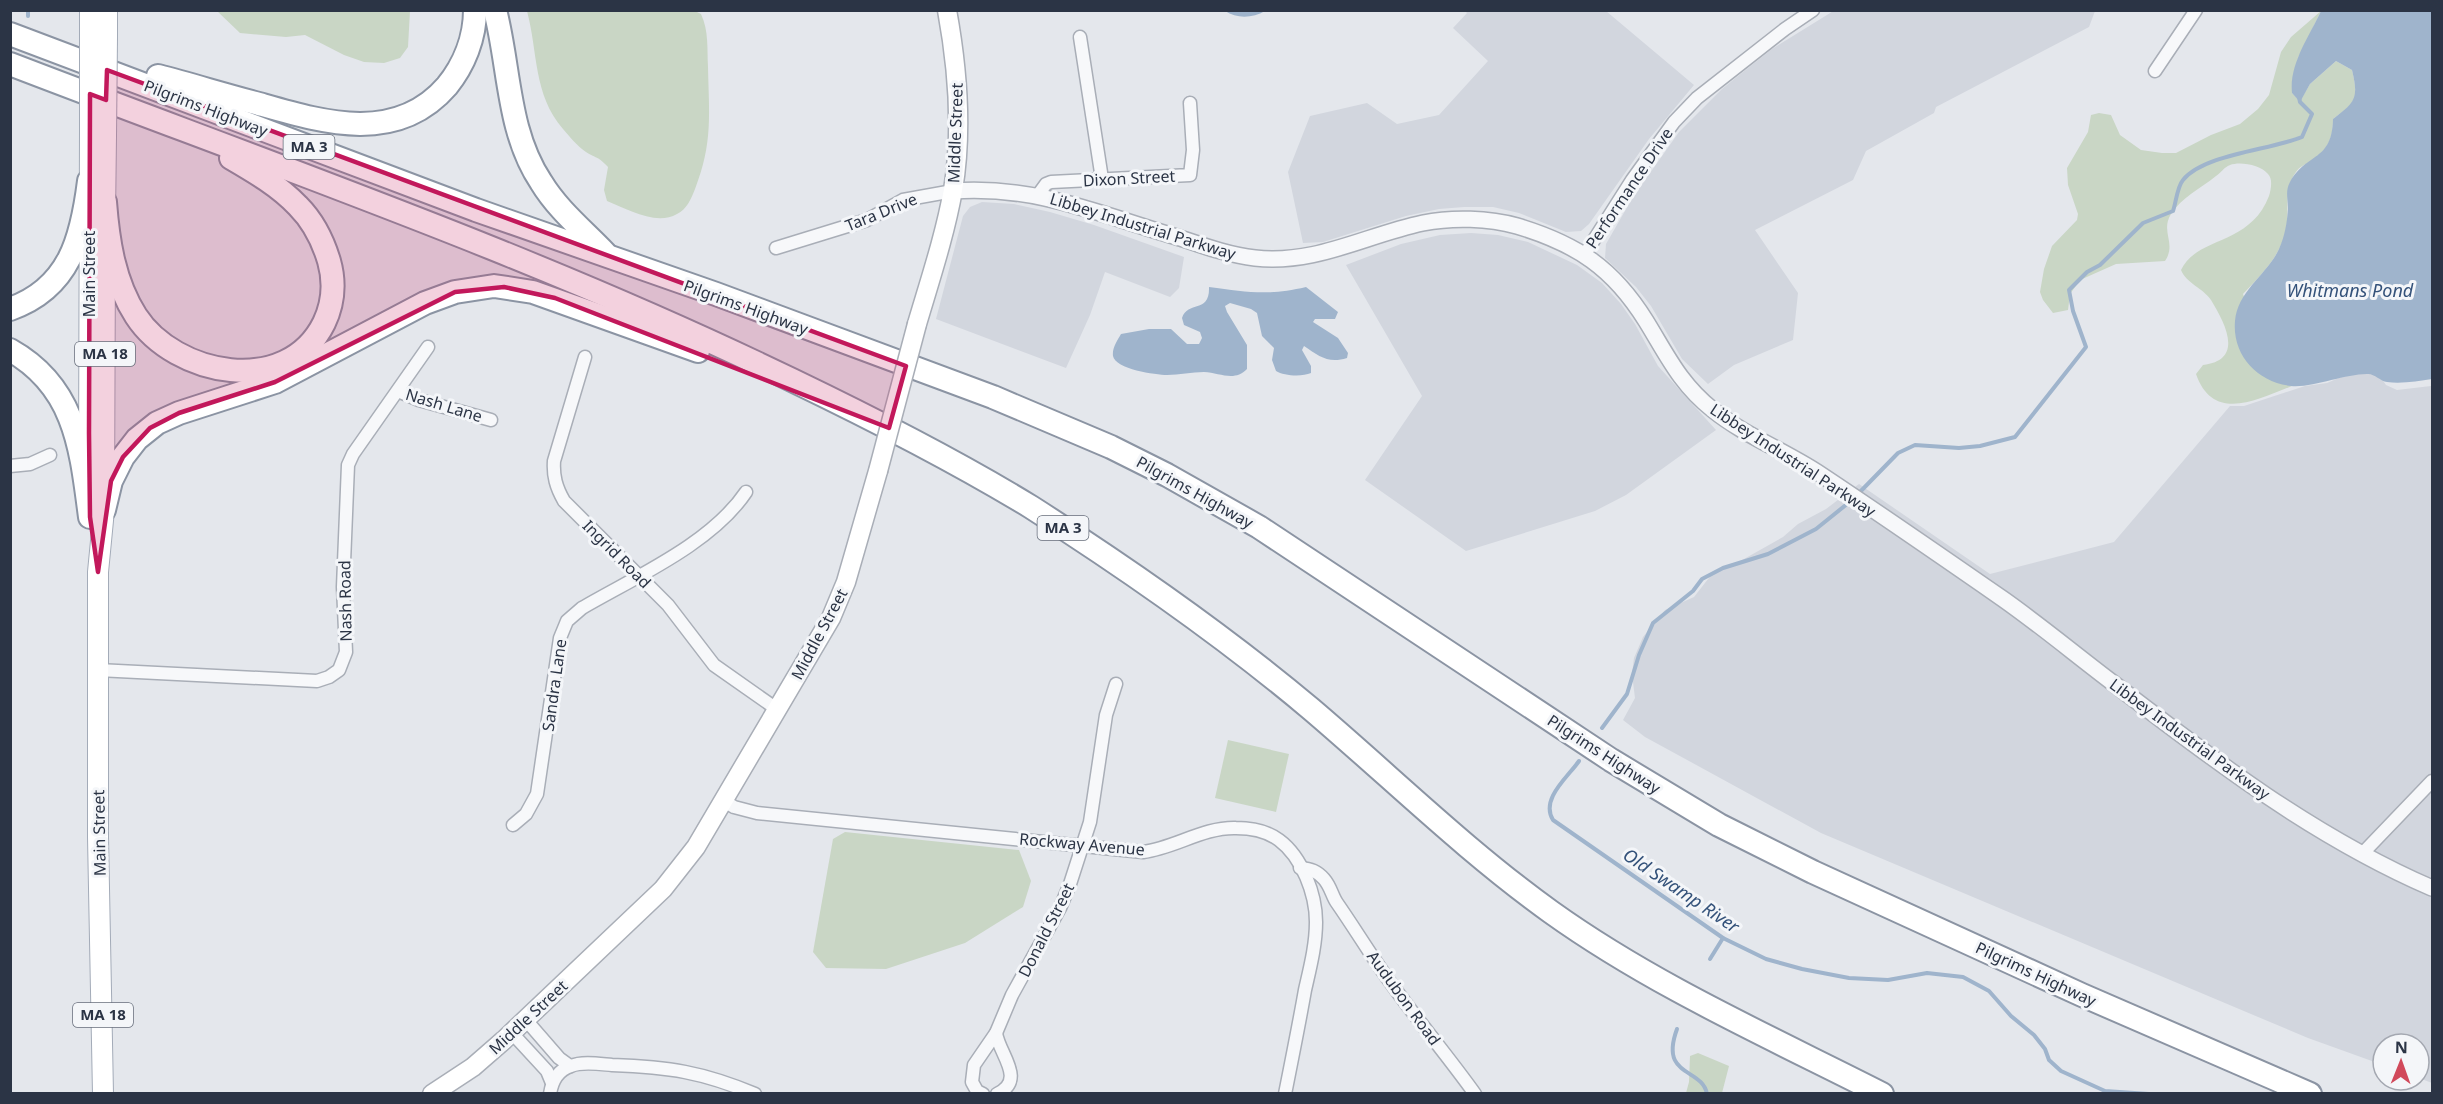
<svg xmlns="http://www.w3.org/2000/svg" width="2443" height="1104" font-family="'Noto Sans',sans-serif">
  <rect width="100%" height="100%" fill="#e4e7ec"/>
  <g fill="#d2d6de">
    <path d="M1835,10L2095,11L2089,27L1936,107L1934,113L1866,151L1853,180L1755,230L1798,293L1793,340L1734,365L1708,384L1682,359L1651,306L1636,287L1605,258L1606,244L1633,197L1679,132L1722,89L1743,72L1772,49Z"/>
    <path d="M1465,11H1606L1694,85L1649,139L1589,224L1581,231L1566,232L1519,213L1493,207H1464L1439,209L1406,216L1323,242L1303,243L1288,172L1310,116L1367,103L1397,124L1439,115L1488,61L1453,28L1467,13Z"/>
    <path d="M982,202L1014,204L1050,212L1094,225L1184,257L1179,288L1170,297L1105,272L1090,315L1066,368L936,319L963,216L970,207Z"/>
    <path d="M1471,233L1498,235L1528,242L1577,265L1602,283L1621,304L1635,324L1658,366L1716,430L1626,495L1595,511L1466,551L1365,480L1422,396L1346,265L1401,244L1440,235Z"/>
    <path d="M2355,371L2377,372L2386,385L2397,390L2431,386L2432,1083L2419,1078V1044H2383V1065L2308,1038L1821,833L1645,737L1623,720L1635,698L1632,674L1634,658L1643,637L1665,610L1694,597L1712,574L1744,559L1783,537L1798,524L1826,509L1859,484L1990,574L2114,542L2230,406H2244L2305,386L2327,383Z"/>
  </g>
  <g fill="#c9d6c5">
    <path d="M217,11H410L408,47L400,58L384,63L364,62L344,55L305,35L286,37L240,33Z"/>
    <path d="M695,11L701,14C709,31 707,49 708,67C709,115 713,143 695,189C691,199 687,209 677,214C656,226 627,209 607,201L604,190L608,167C598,156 597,159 586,152C578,147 569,136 563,129C533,94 538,52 527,11Z"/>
    <path d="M2321,11L2298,58L2292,93L2300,101L2310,84L2336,61L2352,70C2359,100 2356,102 2333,119C2333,139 2328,150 2311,161C2306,164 2299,167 2296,172C2282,191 2291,212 2285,234C2278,259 2260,276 2243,294L2276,382L2292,386C2257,400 2213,423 2196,374L2203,365C2245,360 2225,323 2211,300C2203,288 2186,283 2181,270C2197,236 2250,246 2269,196C2271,189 2273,179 2268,174C2261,165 2240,161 2230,165C2224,167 2221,173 2216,176C2200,189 2182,197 2171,214C2160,232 2177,243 2165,261L2116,264L2080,280L2070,294L2068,310L2053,313L2043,300L2040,292L2044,269L2052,246L2077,220L2078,214L2068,185L2067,168L2088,132L2091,115L2099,113L2111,115L2120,135L2141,150L2162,153H2176L2211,135L2240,124L2258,109L2269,95L2281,52L2291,37Z"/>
    <path d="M1228,740L1289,754L1276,812L1215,798Z"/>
    <path d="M845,832L1019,850L1031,881L1023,907L965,943L886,969L826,968L813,952L833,839Z"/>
    <path d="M1698,1053L1729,1066L1722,1093H1686L1689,1082L1690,1056Z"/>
  </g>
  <g fill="#9fb4cc">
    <path d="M1225,11H1265C1253,18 1237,19 1225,11Z"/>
    <path d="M2321,11H2432V379C2418,381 2402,384 2387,382C2380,381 2374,373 2367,374C2344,374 2313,388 2291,386C2257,382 2232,355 2235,321C2238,290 2267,275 2279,249C2285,236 2287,222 2288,209C2288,199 2285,191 2290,182C2307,152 2332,162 2333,119C2355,102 2359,99 2352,70L2336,61L2310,84L2300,102L2292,93C2289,64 2309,37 2321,11Z"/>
    <path d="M1209,287C1247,292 1268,296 1306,287L1338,312L1335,319H1315L1313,322L1338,338L1348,353L1347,358C1328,364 1319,356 1304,346L1302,350L1311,366V373C1302,377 1284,376 1276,371L1272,360L1274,348L1262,336L1257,313L1251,309L1230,303L1225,306L1227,312L1247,345V369C1235,382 1220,373 1204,372C1192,372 1179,375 1167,375C1156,375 1115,369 1113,356C1112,348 1117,341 1121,334L1149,329H1171L1187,344H1199L1202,338L1200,332L1184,325L1182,318C1188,300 1210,314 1209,287Z"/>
  </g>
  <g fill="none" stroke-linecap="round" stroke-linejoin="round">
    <g stroke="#9fb4cc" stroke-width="4">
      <path d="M28,16V10"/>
      <path d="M1857,495L1898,453L1915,445L1959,448L1980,446L2015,437L2086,347L2073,311L2069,290L2087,272L2100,265L2143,223L2173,211C2176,203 2177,187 2183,180C2204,154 2271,150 2302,137L2312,114L2300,102L2299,97"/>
      <path d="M1602,728L1627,694L1639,655L1653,623L1693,591L1702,579L1723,568L1768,554L1816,529L1852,500"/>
      <path d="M1579,761C1568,777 1540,799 1553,820L1723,938L1766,959L1802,969L1849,978L1888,980L1927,973L1963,977L1989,991L2011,1016L2034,1035L2045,1049L2049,1060L2061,1071L2105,1091L2149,1094"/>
      <path d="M1710,959L1723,938"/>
      <path d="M1677,1029C1659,1078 1702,1067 1707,1094"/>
    </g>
    <g stroke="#a9aeb7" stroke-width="15">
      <g id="minor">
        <path d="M1080,37L1102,179"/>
        <path d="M2155,71L2196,10"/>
        <path d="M1038,195L1046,184L1051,182L1190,175L1193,150L1190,103"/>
        <path d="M776,248L867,220L903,200L953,191"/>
        <path d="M1585,254L1632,180L1674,122L1697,98L1785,29L1813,10"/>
        <path d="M585,357L554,461C553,476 556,487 564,501L668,605L714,665L778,710"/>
        <path d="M398,391L419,400L491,420"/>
        <path d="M10,466L30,464L50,455"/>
        <path d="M98,670L317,681L329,677L339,670L346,652L343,587L348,465L353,454L428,347"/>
        <path d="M724,801L734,807L757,813L1143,852C1175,848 1203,827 1236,828C1250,828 1267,831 1279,840C1302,857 1316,894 1316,922C1316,945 1310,968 1305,990C1299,1024 1292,1059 1285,1094"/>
        <path d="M513,825L526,814L537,794L560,638L567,621L582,608C635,577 711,544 746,492"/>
        <path d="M2362,854L2432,781"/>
        <path d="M1300,868C1311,869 1317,871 1324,879C1331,887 1332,896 1337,903C1353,926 1367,949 1383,972C1412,1014 1445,1052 1475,1094"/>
        <path d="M526,1020L559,1058L570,1066"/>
        <path d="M512,1033L547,1071L552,1083"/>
        <path d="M996,1033C999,1054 1027,1080 997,1094"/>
        <path d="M550,1094C552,1081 558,1070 571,1066C582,1061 600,1064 612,1065C669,1067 702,1072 755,1094"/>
        <path d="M983,1094L977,1091L972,1082L974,1065L996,1033L1012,995L1060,908L1070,884L1090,822L1106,715L1116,684"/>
      </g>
    </g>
    <g stroke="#a9aeb7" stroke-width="18">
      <path id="tertiary" d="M953,191C1037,185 1101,215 1180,238C1204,246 1229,255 1255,258C1315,265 1366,235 1423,223C1452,217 1489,218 1517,226C1577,244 1613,268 1646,321C1667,355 1680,384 1713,410C1744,435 1783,450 1817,472C1879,513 1941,556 2003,599C2040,625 2076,655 2113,683C2213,760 2316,838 2432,888"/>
    </g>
    <g stroke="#a9aeb7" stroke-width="21">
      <g id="secondary">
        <path d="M917,324C930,280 945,235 953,190C963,130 958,70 947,10"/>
        <path d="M432,1094L473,1067L504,1040L663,889L696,847L831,618L846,582L878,471"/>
      </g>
    </g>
    <g stroke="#a3abb8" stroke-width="22">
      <g id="primary">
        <path d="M90,31V10"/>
        <path d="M107,37V10"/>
        <path d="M105,217L106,136"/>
        <path d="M89,465L90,130"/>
        <path d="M103,1094L98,837V572L104,510L105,247"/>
      </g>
    </g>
    <g stroke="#8b94a3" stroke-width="26">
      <g id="motorway">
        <path d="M495,10C510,68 507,131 541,182C558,210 583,230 605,253"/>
        <path d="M10,34L476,210L716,294L993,397L1111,447L1167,475L1259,527L1611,760L1719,825L1813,872L2082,995L2310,1094"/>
        <path d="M10,64C273,165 539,257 792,380C873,419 954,460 1031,507C1128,569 1223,635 1311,709C1391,777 1466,851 1551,912C1653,985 1770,1037 1882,1094"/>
        <path d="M158,76C192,85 225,95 259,104C322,122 396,145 447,86C464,65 475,38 475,10"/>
        <path d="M105,202C108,241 114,282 136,316C175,376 287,398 324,323C333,304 335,282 329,261C323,241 313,221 298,206C279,186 255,172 231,158"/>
        <path d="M10,309C70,288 82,237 89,181"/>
        <path d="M10,350C76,387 81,449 90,517"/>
        <path d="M104,510L111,481L123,457L137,439L157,423L179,413L275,382L425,303L455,292L494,286L533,292L698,351"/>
      </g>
    </g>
    <use href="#minor" stroke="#f7f8fa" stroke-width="12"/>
    <use href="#tertiary" stroke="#f7f8fa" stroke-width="15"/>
    <use href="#secondary" stroke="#fff" stroke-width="18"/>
    <use href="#primary" stroke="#fff" stroke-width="20"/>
    <use href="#motorway" stroke="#fff" stroke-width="22"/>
    <g stroke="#a9aeb7" stroke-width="21" stroke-linecap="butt">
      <path id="secondary-bridge" d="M878,471L917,324"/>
    </g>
    <g stroke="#a3abb8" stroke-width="22" stroke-linecap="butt">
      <g id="primary-bridge">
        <path d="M90,130V31"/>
        <path d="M106,136L107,37"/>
      </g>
    </g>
    <use href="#secondary-bridge" stroke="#fff" stroke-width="18"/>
    <use href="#primary-bridge" stroke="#fff" stroke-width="20"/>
  </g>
  <path fill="#c2185b" fill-opacity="0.2" stroke="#c2185b" stroke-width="4.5" stroke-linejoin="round" d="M107,70L906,366L889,428L555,298L504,287L455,292L275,382L179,413L150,428L123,457L111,481L98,572L90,517L89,433L90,94L106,100Z"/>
  <g text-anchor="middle" stroke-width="6" stroke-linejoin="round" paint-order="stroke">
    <g fill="#f4f6f9" stroke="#676e7b" stroke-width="1.5">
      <rect x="283.5" y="135" width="51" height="24" rx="4.5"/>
      <rect x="75" y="342" width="60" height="24" rx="4.5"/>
      <rect x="1037.5" y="516" width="51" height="24" rx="4.5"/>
      <rect x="73" y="1003" width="60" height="24" rx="4.5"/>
    </g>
    <g font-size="15" font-weight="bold" fill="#2b3445">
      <text x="309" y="152">MA 3</text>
      <text x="105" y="359">MA 18</text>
      <text x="1063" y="533">MA 3</text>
      <text x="103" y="1020">MA 18</text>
    </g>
    <g font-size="16" fill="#2b3445" stroke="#f4f6f9">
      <text transform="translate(206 108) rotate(21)" y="6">Pilgrims Highway</text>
      <text transform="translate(955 133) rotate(-88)" y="6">Middle Street</text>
      <text transform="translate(1129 178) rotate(-3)" y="6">Dixon Street</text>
      <text transform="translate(1629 188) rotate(-56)" y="6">Performance Drive</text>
      <text transform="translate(881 212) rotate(-22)" y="6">Tara Drive</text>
      <text transform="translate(1143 226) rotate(17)" y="6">Libbey Industrial Parkway</text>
      <text transform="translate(89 274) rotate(-90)" y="6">Main Street</text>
      <text transform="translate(746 307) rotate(20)" y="6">Pilgrims Highway</text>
      <text transform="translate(444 405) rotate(17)" y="6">Nash Lane</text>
      <text transform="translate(1793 460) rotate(33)" y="6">Libbey Industrial Parkway</text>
      <text transform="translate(1195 492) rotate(29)" y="6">Pilgrims Highway</text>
      <text transform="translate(617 554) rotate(45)" y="6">Ingrid Road</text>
      <text transform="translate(345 601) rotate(-91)" y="6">Nash Road</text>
      <text transform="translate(819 634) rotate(-62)" y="6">Middle Street</text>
      <text transform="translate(554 685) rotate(-82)" y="6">Sandra Lane</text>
      <text transform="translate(2190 739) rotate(36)" y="6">Libbey Industrial Parkway</text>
      <text transform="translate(1604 754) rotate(33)" y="6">Pilgrims Highway</text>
      <text transform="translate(99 833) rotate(-91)" y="6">Main Street</text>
      <text transform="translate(1082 844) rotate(5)" y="6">Rockway Avenue</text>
      <text transform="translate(1046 930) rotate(-63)" y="6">Donald Street</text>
      <text transform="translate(2036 974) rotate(25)" y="6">Pilgrims Highway</text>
      <text transform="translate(1404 998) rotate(54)" y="6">Audubon Road</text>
      <text transform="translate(528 1017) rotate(-43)" y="6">Middle Street</text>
    </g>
    <g font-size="18" font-style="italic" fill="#34527a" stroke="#f4f6f9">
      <text x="2350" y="297">Whitmans Pond</text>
      <text transform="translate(1681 891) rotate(34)" y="6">Old Swamp River</text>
    </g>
  </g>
  <rect width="2443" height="1104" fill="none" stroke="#2b3445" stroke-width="24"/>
  <g transform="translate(2401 1062) rotate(1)"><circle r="28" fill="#f4f6f9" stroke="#a4a8b1" stroke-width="1.5"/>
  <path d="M0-4.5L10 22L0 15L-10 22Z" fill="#d1495b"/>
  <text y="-9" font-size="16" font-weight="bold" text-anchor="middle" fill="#2b3445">N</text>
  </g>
</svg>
